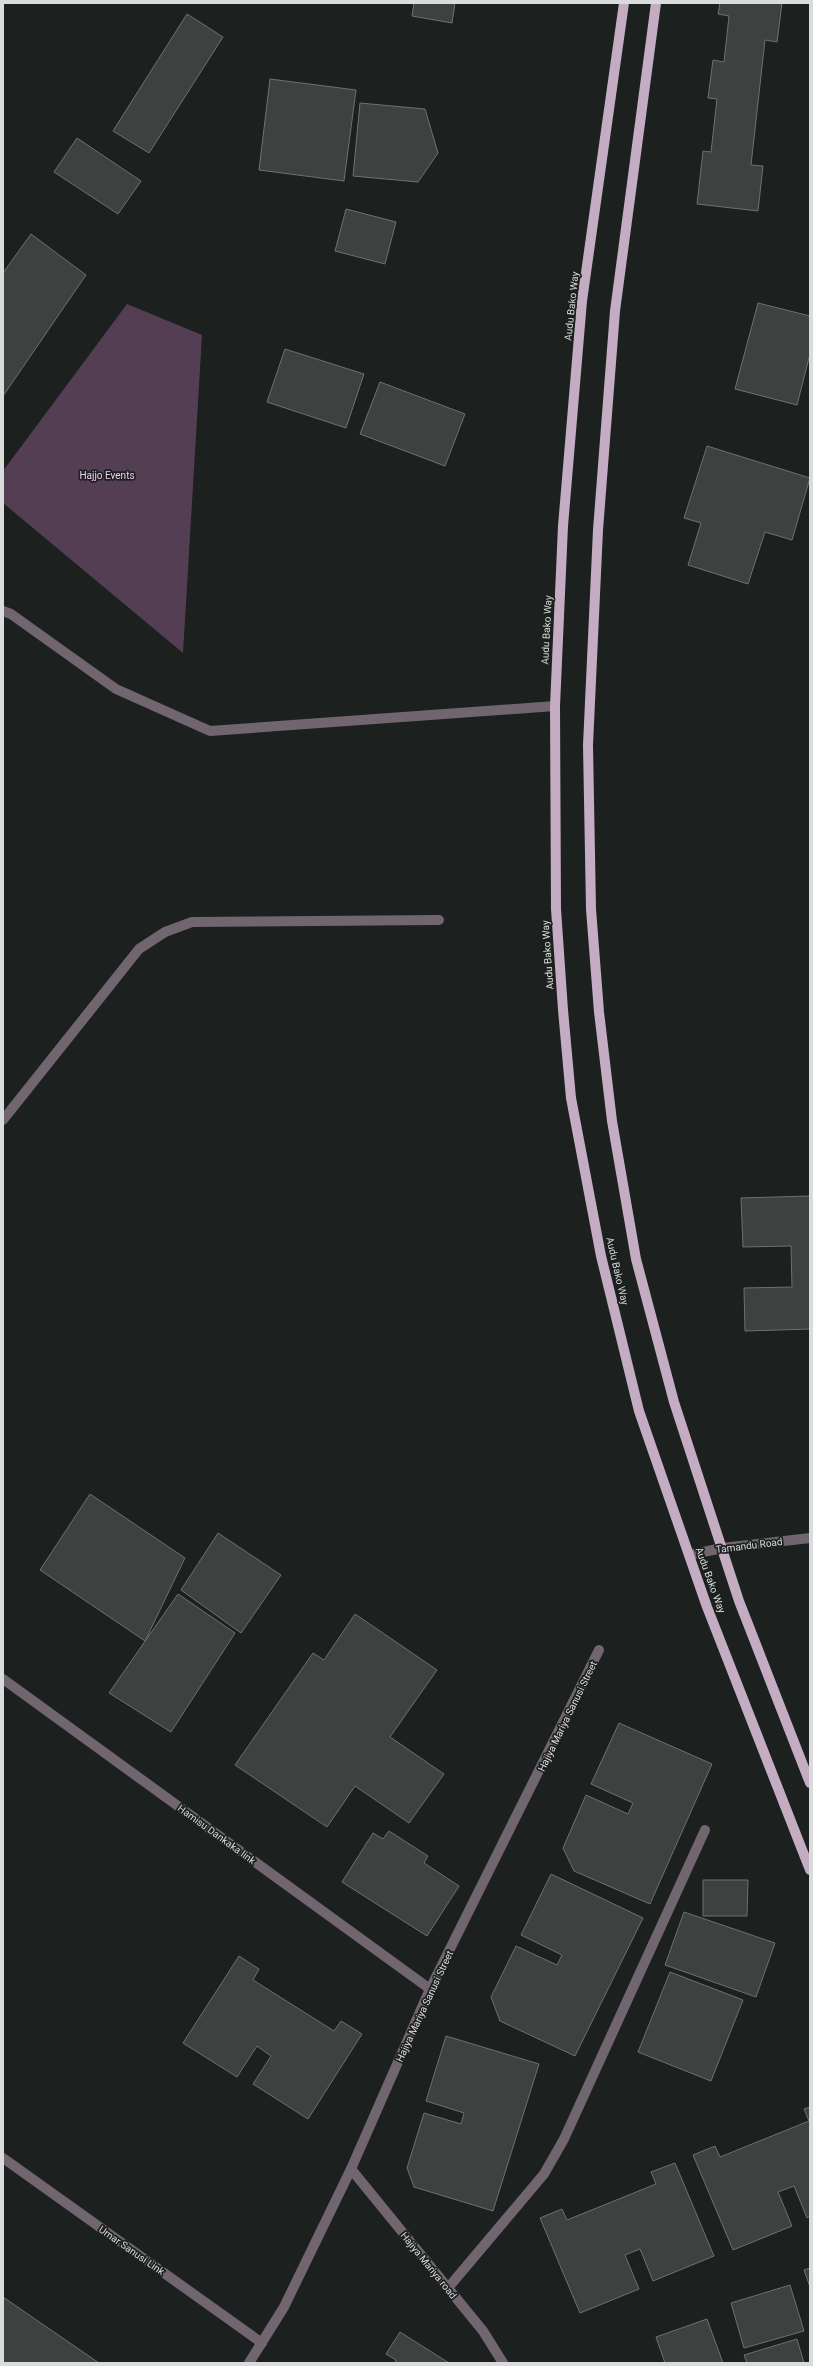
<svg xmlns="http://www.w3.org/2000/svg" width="813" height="2366" font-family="Roboto,sans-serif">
  <rect width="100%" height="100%" fill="#1c201e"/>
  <path fill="#543e53" d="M127,304L202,335L183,653L3,503V471Z"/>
  <g fill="#3d413f" stroke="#6d716f">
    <path d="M414,3H455L452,23L412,16Z"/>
    <path d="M720,3H782L777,42L765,40L751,165L763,166L758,211L697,204L703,151L711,152L717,99L708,98L713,60L724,62L729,16L718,14Z"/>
    <path d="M187,14L223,37L149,153L113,131Z"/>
    <path d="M270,79L356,90L344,181L259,170Z"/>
    <path d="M360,103L425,109L438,153L418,182L353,176Z"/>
    <path d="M77,138L141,181L118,214L54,172Z"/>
    <path d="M346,209L396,222L385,264L335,251Z"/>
    <path d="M31,234L86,275L3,396V273Z"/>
    <path d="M758,303L810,316V354L797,405L735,389Z"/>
    <path d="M285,349L364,374L346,428L267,402Z"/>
    <path d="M380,382L465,414L445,466L360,434Z"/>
    <path d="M707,446L810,478L792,540L765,532L748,584L688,565L701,523L684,518Z"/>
    <path d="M810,1196V1329L745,1331L744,1288L792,1287L791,1246L743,1247L741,1198Z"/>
    <path d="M90,1494L185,1558L145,1641L40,1570Z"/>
    <path d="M218,1533L281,1575L241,1633L181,1590Z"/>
    <path d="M178,1594L235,1633L171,1732L109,1693Z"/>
    <path d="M355,1614L437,1670L390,1737L444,1774L409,1823L355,1786L327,1827L235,1765L313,1653L324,1660Z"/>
    <path d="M619,1723L712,1764L650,1904L574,1871L563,1848L586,1795L628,1814L633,1803L591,1784Z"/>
    <path d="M389,1831L428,1856L424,1863L459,1886L427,1936L342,1882L373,1833L383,1839Z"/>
    <path d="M551,1874L643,1918L575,2056L500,2021L491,1997L516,1946L557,1965L562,1955L521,1935Z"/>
    <path d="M703,1880H748L747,1916H703Z"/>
    <path d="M684,1912L775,1943L756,1997L665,1965Z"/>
    <path d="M239,1956L259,1969L253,1980L334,2031L341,2021L362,2034L308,2119L253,2084L271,2056L257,2046L237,2077L183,2043Z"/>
    <path d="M670,1972L743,2000L711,2081L638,2052Z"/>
    <path d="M446,2036L539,2064L493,2211L414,2187L407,2168L424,2113L461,2124L464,2113L426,2101Z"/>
    <path d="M810,2107V2216L807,2218L794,2186L778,2192L792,2226L733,2250L693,2155L715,2146L720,2157L809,2121L804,2109Z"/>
    <path d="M675,2163L714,2256L653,2281L640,2249L625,2255L639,2289L580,2313L540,2218L562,2209L567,2220L656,2184L651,2172Z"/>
    <path d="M810,2268V2287L804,2270Z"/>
    <path d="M790,2285L804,2331L744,2348L731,2303Z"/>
    <path d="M3,2297L99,2363H3Z"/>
    <path d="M707,2319L723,2363H665L656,2337Z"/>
    <path d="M400,2332L449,2363H395L396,2360L386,2354Z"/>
    <path d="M797,2339L804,2363H747L744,2355Z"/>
  </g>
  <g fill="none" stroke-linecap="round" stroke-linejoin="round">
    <g stroke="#716570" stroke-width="10">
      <path d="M3,611L11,614L116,689L210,731L555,706"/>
      <path d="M3,1120L139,949L165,932L192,922L439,920"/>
      <path d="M689,1555L722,1548L810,1538"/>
      <path d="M3,1679L430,1989"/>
      <path d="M3,2158L262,2343"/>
      <path d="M351,2169L483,2331L503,2363"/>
      <path d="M448,2288L544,2174L564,2139L705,1830"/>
      <path d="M249,2363L284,2307L351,2169L430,1989L599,1650"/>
    </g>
    <g stroke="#c4acc3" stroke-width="10">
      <path d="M624,3L582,301L563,526L555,706L556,909L563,1010L571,1098L601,1256L639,1411L707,1607L810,1870"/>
      <path d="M656,3L615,311L598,530L588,745L591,909L599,1012L612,1121L636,1259L674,1402L739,1601L810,1783"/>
    </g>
  </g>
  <g text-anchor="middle" stroke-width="3.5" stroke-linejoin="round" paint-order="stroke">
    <g font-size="10" fill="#dadcdb" stroke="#1c201e">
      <text transform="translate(571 306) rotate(-84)" y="4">Audu Bako Way</text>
      <text transform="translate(546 630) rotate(-87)" y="4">Audu Bako Way</text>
      <text transform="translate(547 955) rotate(-94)" y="4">Audu Bako Way</text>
      <text transform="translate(618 1271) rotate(77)" y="4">Audu Bako Way</text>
      <text transform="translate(749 1545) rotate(-7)" y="4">Tamandu Road</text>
      <text transform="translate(711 1580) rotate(70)" y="4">Audu Bako Way</text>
      <text transform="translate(567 1716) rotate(-64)" y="4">Hajiya Mariya Sanusi Street</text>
      <text transform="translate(217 1834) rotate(36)" y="4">Hamisu Dankaka link</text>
      <text transform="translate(424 2006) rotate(-65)" y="4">Hajiya Mariya Sanusi Street</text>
      <text transform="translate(132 2250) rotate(35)" y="4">Umar Sanusi Link</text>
      <text transform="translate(429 2265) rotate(51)" y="4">Hajiya Mariya road</text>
    </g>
    <g font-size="10" fill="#f7c9f5" stroke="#1c201e">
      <text x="107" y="479">Hajjo Events</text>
    </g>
  </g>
  <rect width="813" height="2366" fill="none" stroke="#dadcdb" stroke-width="8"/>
</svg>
